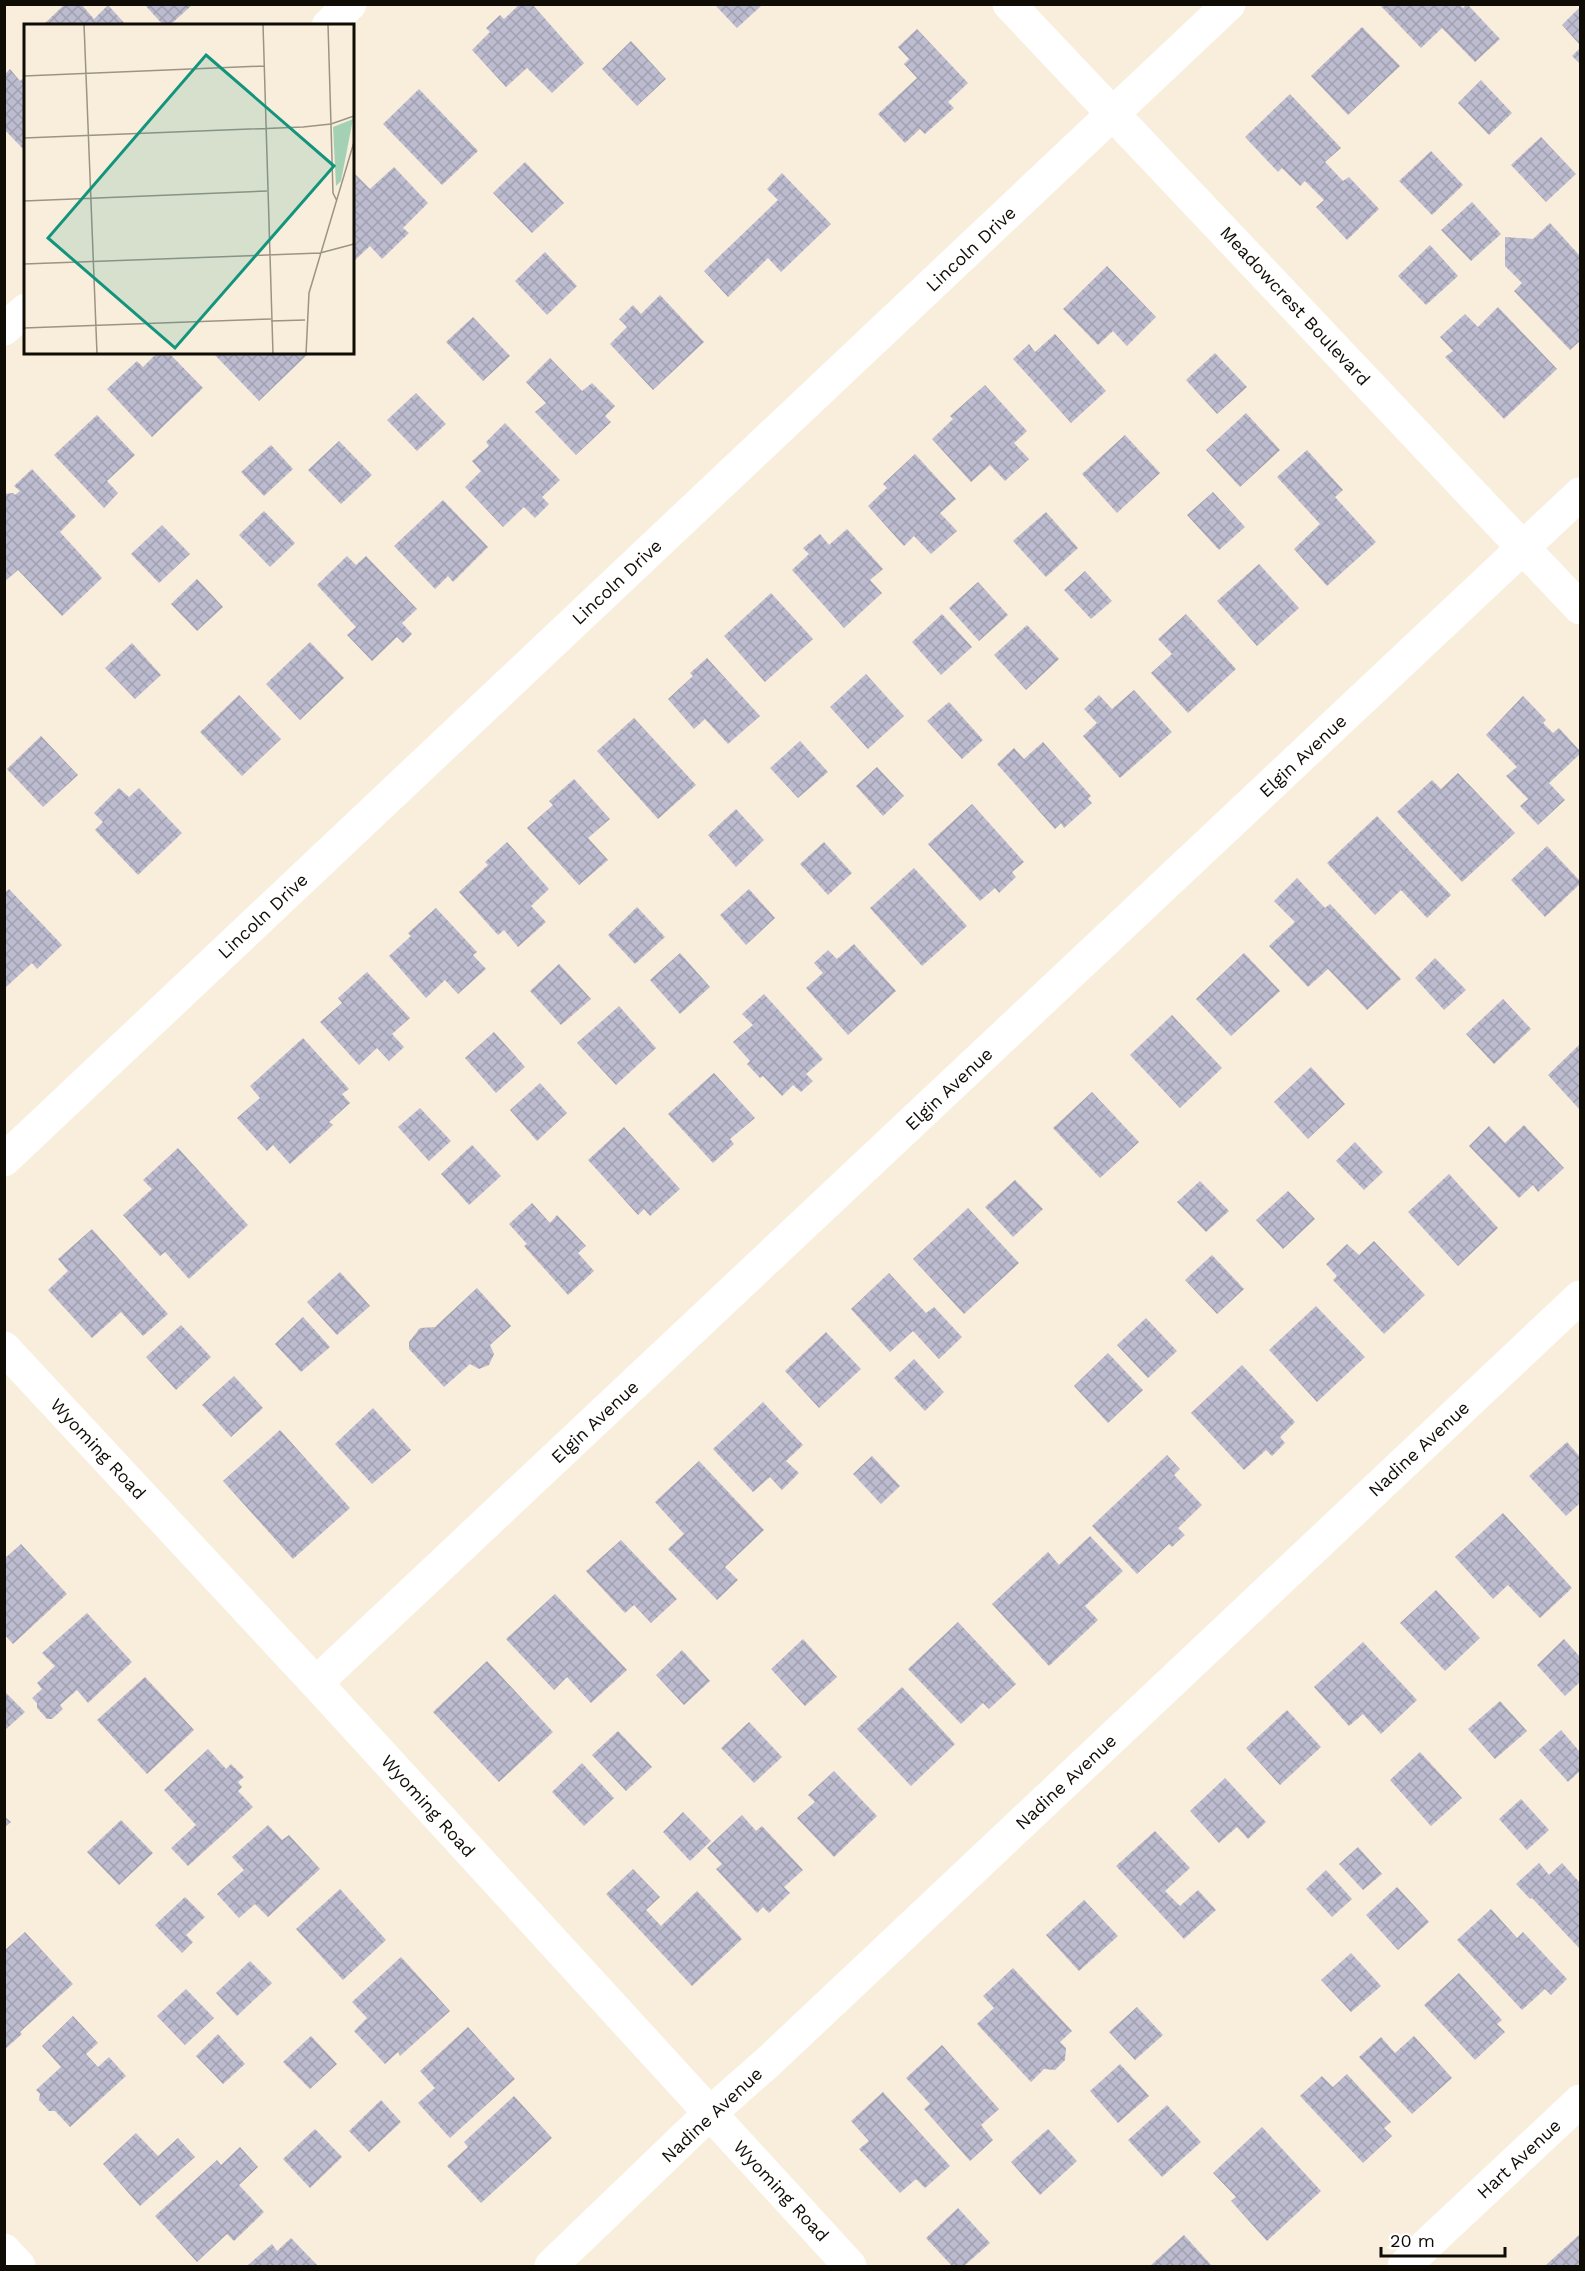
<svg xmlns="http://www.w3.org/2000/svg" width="1585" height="2271" font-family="'Work Sans',sans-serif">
  <defs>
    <pattern id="building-cross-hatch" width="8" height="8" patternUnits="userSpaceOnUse" patternTransform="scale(1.5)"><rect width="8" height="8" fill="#bdbbcf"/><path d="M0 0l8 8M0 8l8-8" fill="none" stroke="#a1a0b0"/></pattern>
  </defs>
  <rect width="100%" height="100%" fill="#f8eedb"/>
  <g fill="url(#building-cross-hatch)">
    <path d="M65,4H81L94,19L108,5L127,26H42Z"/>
    <path d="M520,4H532L584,63L552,93L527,68L506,87L472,50L490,32L486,28L500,15L504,19Z"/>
    <path d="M1467,4L1500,39L1475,62L1442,28L1421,48L1380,5H1460L1463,8Z"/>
    <path d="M145,5H192L169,26H164Z"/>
    <path d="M715,5H762L737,28Z"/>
    <path d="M1580,7V45L1562,25Z"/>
    <path d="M1362,27L1400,66L1348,115L1311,76Z"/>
    <path d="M917,29L968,83L948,102L954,108L925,134L920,129L905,143L878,114L917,78L904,64L909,59L898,47Z"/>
    <path d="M631,41L666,79L637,106L602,69Z"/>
    <path d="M1580,48V64L1572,56Z"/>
    <path d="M10,69L20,81L26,76V152L4,129V75Z"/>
    <path d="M1481,80L1512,113L1489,135L1458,103Z"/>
    <path d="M419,89L478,151L442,185L383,124Z"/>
    <path d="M1290,94L1341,148L1325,162L1343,181L1349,177L1379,209L1347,240L1316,207L1324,200L1305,181L1300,186L1282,168L1278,172L1245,137Z"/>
    <path d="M1541,137L1576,174L1546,202L1511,165Z"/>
    <path d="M1431,151L1463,185L1432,215L1399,181Z"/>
    <path d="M525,162L564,203L532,233L493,193Z"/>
    <path d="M394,167L428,203L403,228L409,233L382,259L370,246L352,263V171L370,189Z"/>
    <path d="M782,173L831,224L781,272L768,258L728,297L704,271L778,200L767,189Z"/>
    <path d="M1472,202L1501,234L1471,261L1441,230Z"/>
    <path d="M1550,223L1580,256V341L1570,350L1514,291L1522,283L1505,266V237L1533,239Z"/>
    <path d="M1430,245L1458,276L1426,305L1398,276Z"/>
    <path d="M545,252L577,286L547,315L515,281Z"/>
    <path d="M1107,266L1156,317L1127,346L1113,331L1098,345L1063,309Z"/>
    <path d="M660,295L704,342L653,390L610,344L627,327L619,319L633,305L641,314Z"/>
    <path d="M1498,307L1557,369L1504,419L1445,357L1453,351L1440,337L1465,314L1478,327Z"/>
    <path d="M473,317L510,356L483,381L446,342Z"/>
    <path d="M1055,334L1106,391L1071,423L1013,359L1029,344L1035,352Z"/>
    <path d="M158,352H168L203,388L152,437L107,389L137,361L143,367Z"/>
    <path d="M212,352H310L259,401Z"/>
    <path d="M1215,353L1247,387L1217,414L1186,380Z"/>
    <path d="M550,358L582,391L592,383L615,406L605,416L611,422L576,455L535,412L546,403L526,382Z"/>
    <path d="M985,385L1027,431L1014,443L1029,459L1005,481L990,465L971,482L932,439L953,419L950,416Z"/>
    <path d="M416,393L446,424L417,451L387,420Z"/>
    <path d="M1246,413L1280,450L1240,487L1206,450Z"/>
    <path d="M97,415L135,455L107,481L118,493L104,508L54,455Z"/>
    <path d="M505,423L560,480L542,497L549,504L535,518L524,507L503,527L465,487L481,471L472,461L489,446L486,442Z"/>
    <path d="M1125,435L1160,473L1117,513L1082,474Z"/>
    <path d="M339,441L372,475L341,504L308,470Z"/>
    <path d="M271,445L293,469L264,496L241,472Z"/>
    <path d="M1307,450L1343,490L1335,497L1376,542L1327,586L1294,549L1320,524L1277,477Z"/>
    <path d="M915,454L956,499L940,513L957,531L931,554L914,536L904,546L868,506L887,488L883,484Z"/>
    <path d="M32,469L76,516L60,532L102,578L62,616L18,570L4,582V494L13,493L15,495L20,491L14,486Z"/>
    <path d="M1213,492L1245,527L1219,550L1187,515Z"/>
    <path d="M443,500L488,547L453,582L448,576L435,589L394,546Z"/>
    <path d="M264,511L295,543L270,567L239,535Z"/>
    <path d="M1046,512L1078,548L1046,577L1013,541Z"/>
    <path d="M162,525L190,554L159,583L131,554Z"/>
    <path d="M847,529L883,569L870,580L882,593L844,628L792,570L809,554L803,548L820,534L829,545Z"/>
    <path d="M347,556L356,565L366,556L417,609L402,623L412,634L403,643L397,637L372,661L347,635L356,627L317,585Z"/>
    <path d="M1259,564L1299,608L1257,646L1217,601Z"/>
    <path d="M1085,571L1112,601L1091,619L1064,590Z"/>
    <path d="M197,579L223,607L197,631L171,604Z"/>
    <path d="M978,582L1008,615L979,641L949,608Z"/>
    <path d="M771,593L813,639L765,682L724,636Z"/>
    <path d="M942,614L972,647L941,675L912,642Z"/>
    <path d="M1186,614L1236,669L1188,713L1151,673L1172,654L1158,639Z"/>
    <path d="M1027,625L1059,659L1026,690L994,655Z"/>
    <path d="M310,642L344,678L300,720L266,684Z"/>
    <path d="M132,643L161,675L135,699L105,668Z"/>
    <path d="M707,658L760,716L728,744L705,719L694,729L668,699L693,676L690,673Z"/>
    <path d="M866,674L904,716L868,749L830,707Z"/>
    <path d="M1134,690L1172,732L1120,778L1083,736L1097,723L1084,709L1099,695L1112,709Z"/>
    <path d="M239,695L281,739L242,776L200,732Z"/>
    <path d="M1523,696L1546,720L1543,723L1553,733L1559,728L1580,751V754L1549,783L1565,800L1538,825L1520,806L1528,799L1506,776L1517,767L1486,735Z"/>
    <path d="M949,702L983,740L962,759L927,721Z"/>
    <path d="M634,718L696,785L658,819L597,751Z"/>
    <path d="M41,736L78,775L43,807L7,769Z"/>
    <path d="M800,741L828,772L798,798L770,768Z"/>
    <path d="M1043,742L1091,796L1088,799L1092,803L1064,828L1061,823L1055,829L997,764L1014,748L1024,759Z"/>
    <path d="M877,767L904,796L883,816L856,786Z"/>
    <path d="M1458,773L1515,833L1462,882L1397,812L1432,780L1441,789Z"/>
    <path d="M574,779L610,819L588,838L608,860L579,885L527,828L553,805L549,801Z"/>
    <path d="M119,788L129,797L139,788L182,833L138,875L95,830L103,822L94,813Z"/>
    <path d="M972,804L1024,862L1012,872L1016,877L999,893L995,888L980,901L928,844Z"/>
    <path d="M736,809L764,840L736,867L708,835Z"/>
    <path d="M1377,816L1451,895L1427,918L1401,890L1375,915L1327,863Z"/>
    <path d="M507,842L549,889L531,906L546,922L518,947L504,930L498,935L459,892L488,865L485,862Z"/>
    <path d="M824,842L852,873L828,895L800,864Z"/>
    <path d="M1547,846L1580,881V884L1545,917L1511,880Z"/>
    <path d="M914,868L967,926L922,966L870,908Z"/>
    <path d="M1297,878L1325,908L1330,904L1401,979L1367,1010L1328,969L1308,987L1269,946L1295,922L1274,901Z"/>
    <path d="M9,889L62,945L37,969L32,963L4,989V893Z"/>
    <path d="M749,889L775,918L746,945L720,915Z"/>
    <path d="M637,907L665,937L635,964L608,935Z"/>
    <path d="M436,908L477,952L473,955L486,969L458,994L445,980L426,998L389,956L411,936L408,933Z"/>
    <path d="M854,944L896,991L848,1035L806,988L823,973L814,963L828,950L837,959Z"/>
    <path d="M680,953L710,987L680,1014L650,980Z"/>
    <path d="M1244,953L1280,991L1231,1036L1196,999Z"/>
    <path d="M1435,958L1466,990L1444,1010L1415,978Z"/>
    <path d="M559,964L591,999L561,1025L530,991Z"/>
    <path d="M367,972L410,1018L392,1034L404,1047L389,1061L377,1048L359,1065L320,1022L342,1003L338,998Z"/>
    <path d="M764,994L823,1059L806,1074L813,1081L801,1092L793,1085L782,1096L763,1076L760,1078L747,1064L750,1061L733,1042L753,1025L742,1014Z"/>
    <path d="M1503,999L1531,1029L1494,1064L1466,1034Z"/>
    <path d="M619,1006L656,1048L616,1085L577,1043Z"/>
    <path d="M1172,1015L1222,1068L1180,1108L1130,1055Z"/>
    <path d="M494,1032L525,1067L496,1093L465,1058Z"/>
    <path d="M303,1038L349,1089L342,1094L350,1103L329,1122L333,1125L290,1164L273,1145L267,1151L237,1118L260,1098L250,1086Z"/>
    <path d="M1580,1044V1110L1548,1075Z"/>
    <path d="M1311,1067L1345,1104L1308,1139L1274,1102Z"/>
    <path d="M714,1073L755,1118L730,1139L734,1144L713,1163L668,1114Z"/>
    <path d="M540,1083L567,1113L537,1141L510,1110Z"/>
    <path d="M1092,1092L1139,1142L1100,1178L1053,1128Z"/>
    <path d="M420,1108L451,1141L429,1161L398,1127Z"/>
    <path d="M1524,1125L1564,1168L1538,1192L1533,1185L1519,1198L1469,1146L1489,1126L1505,1143Z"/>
    <path d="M624,1127L680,1189L650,1216L644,1209L638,1215L588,1160Z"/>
    <path d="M1355,1142L1383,1172L1364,1190L1336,1161Z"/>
    <path d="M472,1145L501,1176L469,1205L441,1174Z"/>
    <path d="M178,1148L248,1225L189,1279L165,1252L160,1256L123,1215L152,1189L143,1180Z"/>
    <path d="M1449,1174L1498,1228L1458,1266L1408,1212Z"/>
    <path d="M1015,1180L1043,1209L1013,1237L985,1207Z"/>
    <path d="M1200,1181L1229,1211L1206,1232L1177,1202Z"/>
    <path d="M1288,1191L1315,1219L1283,1249L1256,1220Z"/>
    <path d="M532,1203L550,1223L557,1215L586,1246L578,1253L594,1271L568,1295L524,1246L527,1244L509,1224Z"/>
    <path d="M968,1208L1019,1263L964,1314L913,1259Z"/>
    <path d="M92,1229L168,1314L143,1336L121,1312L92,1338L48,1290L68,1271L58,1259Z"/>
    <path d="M1374,1241L1425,1295L1384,1334L1333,1280L1337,1276L1326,1264L1347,1244L1359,1255Z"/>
    <path d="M1212,1255L1244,1289L1217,1314L1185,1280Z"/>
    <path d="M340,1272L370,1306L337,1335L307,1302Z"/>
    <path d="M889,1273L926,1313L934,1307L962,1337L939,1359L913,1331L890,1352L851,1309Z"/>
    <path d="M477,1288L511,1326L490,1345L494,1354L489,1365L479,1369L470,1364L444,1387L409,1349V1342L420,1328L435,1327Z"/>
    <path d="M1316,1306L1365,1357L1317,1402L1269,1350Z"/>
    <path d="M303,1317L330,1347L301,1372L275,1344Z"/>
    <path d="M1146,1318L1177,1351L1148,1378L1117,1345Z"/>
    <path d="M181,1325L211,1357L176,1390L146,1357Z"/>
    <path d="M826,1332L861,1369L819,1408L785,1371Z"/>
    <path d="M1108,1353L1143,1390L1108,1423L1074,1386Z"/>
    <path d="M914,1359L944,1392L925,1411L894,1378Z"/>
    <path d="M1242,1365L1295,1422L1280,1437L1285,1443L1272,1456L1266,1450L1244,1470L1191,1413Z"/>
    <path d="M234,1376L263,1408L231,1437L202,1405Z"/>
    <path d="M763,1402L803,1445L786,1461L799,1473L782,1490L770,1477L753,1492L713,1449Z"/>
    <path d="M373,1408L411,1450L372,1484L335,1444Z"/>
    <path d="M280,1430L350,1508L293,1559L223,1481Z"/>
    <path d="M1567,1442L1580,1457V1503L1566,1516L1529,1476Z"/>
    <path d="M1167,1455L1180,1469L1174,1475L1202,1505L1178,1528L1185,1535L1172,1547L1169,1544L1137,1574L1092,1526Z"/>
    <path d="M872,1456L900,1486L881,1504L853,1474Z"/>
    <path d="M699,1461L764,1530L725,1567L738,1580L717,1600L668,1549L684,1534L655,1502Z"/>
    <path d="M1503,1513L1572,1588L1540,1618L1508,1585L1493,1599L1455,1557Z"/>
    <path d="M1090,1536L1123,1571L1085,1606L1098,1620L1049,1666L992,1604L1048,1552L1059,1565Z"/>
    <path d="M621,1540L677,1599L651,1623L634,1605L625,1613L586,1571Z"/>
    <path d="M21,1544L67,1594L13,1644L4,1634V1559Z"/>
    <path d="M1436,1590L1480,1638L1445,1671L1400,1623Z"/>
    <path d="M555,1594L627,1670L591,1703L567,1677L554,1690L506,1639Z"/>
    <path d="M87,1613L132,1662L88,1703L77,1690L60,1705L63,1709L52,1719H47L37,1708V1703L32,1698L42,1689L37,1683L55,1666L42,1653Z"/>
    <path d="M958,1622L1016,1684L989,1709L983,1703L961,1724L908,1669Z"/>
    <path d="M803,1639L837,1677L805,1706L771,1669Z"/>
    <path d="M1564,1639L1580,1657V1682L1565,1696L1537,1665Z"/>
    <path d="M1363,1642L1417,1700L1381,1734L1363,1714L1349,1726L1314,1687Z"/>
    <path d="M682,1650L710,1681L684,1705L656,1675Z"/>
    <path d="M487,1661L553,1732L499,1782L433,1712Z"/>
    <path d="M145,1677L194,1730L147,1774L97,1720Z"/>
    <path d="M902,1687L955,1744L911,1786L857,1729Z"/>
    <path d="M4,1691L25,1712L4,1731Z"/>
    <path d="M1500,1701L1527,1731L1495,1759L1468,1729Z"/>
    <path d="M1287,1710L1321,1747L1280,1785L1246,1748Z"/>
    <path d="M749,1722L782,1757L754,1783L721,1748Z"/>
    <path d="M1561,1730L1580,1752V1771L1568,1782L1539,1750Z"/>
    <path d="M618,1731L652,1767L626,1791L592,1755Z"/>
    <path d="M208,1749L226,1769L231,1764L244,1777L238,1782L242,1787L238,1791L253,1807L188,1866L171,1848L196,1825L164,1790Z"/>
    <path d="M1420,1752L1462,1798L1431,1826L1390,1780Z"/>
    <path d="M582,1763L614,1798L584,1826L552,1792Z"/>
    <path d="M834,1771L877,1816L834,1857L797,1818L815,1802L808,1795Z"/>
    <path d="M1225,1778L1266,1822L1248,1839L1237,1827L1219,1843L1190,1811Z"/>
    <path d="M1521,1799L1549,1830L1527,1850L1499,1819Z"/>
    <path d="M683,1812L711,1841L690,1861L663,1832Z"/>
    <path d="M742,1815L756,1831L762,1826L803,1870L784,1887L790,1893L769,1913L763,1907L757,1913L716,1869L722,1864L707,1848Z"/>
    <path d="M4,1816L11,1822L4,1828Z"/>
    <path d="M121,1820L153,1853L119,1885L87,1852Z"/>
    <path d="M268,1825L282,1840L289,1835L320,1869L268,1917L255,1904L239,1918L217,1894L244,1870L232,1857Z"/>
    <path d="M1155,1831L1190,1868L1165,1891L1180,1906L1198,1890L1216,1910L1184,1939L1116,1866Z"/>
    <path d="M1358,1847L1382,1874L1363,1890L1339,1864Z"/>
    <path d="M1539,1863L1549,1875L1562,1863L1580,1883V1947L1579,1948L1532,1898L1530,1899L1516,1884Z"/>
    <path d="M633,1869L660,1897L646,1910L661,1926L697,1891L742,1939L692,1986L606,1894Z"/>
    <path d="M1326,1870L1352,1899L1332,1917L1306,1889Z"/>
    <path d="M1397,1887L1429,1922L1398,1950L1366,1915Z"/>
    <path d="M340,1889L386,1940L343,1980L296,1929Z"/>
    <path d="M185,1897L205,1917L186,1935L193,1942L182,1953L155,1925Z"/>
    <path d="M1084,1900L1118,1936L1079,1971L1046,1935Z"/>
    <path d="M1491,1909L1517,1938L1523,1932L1567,1979L1551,1995L1545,1989L1522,2010L1457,1940Z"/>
    <path d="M25,1932L73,1984L20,2032L22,2034L4,2050V1951Z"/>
    <path d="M1351,1953L1381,1986L1351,2012L1321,1980Z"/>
    <path d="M401,1957L450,2011L400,2056L398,2052L385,2064L354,2031L367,2018L352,2002Z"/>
    <path d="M250,1961L272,1983L237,2016L216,1993Z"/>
    <path d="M1013,1968L1072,2031L1060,2042L1066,2048L1065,2060L1055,2070L1044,2069L1031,2082L977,2024L994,2008L983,1996Z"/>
    <path d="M1459,1973L1502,2020L1497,2024L1505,2032L1475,2060L1424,2005Z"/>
    <path d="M186,1989L214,2018L185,2045L157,2016Z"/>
    <path d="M1137,2007L1163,2035L1135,2060L1109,2032Z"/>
    <path d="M73,2016L98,2043L86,2054L98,2067L109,2057L126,2076L70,2127L55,2111H49L39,2100L40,2094L36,2090L61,2067L42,2046Z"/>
    <path d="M468,2027L515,2079L450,2138L418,2103L435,2088L420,2071Z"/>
    <path d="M218,2034L245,2064L223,2084L196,2056Z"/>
    <path d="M311,2036L337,2064L310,2089L283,2062Z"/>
    <path d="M1414,2036L1452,2078L1412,2114L1359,2057L1381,2037L1395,2053Z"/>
    <path d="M942,2045L999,2109L981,2125L993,2140L970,2161L924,2109L930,2104L906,2078Z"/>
    <path d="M1120,2064L1149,2096L1118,2123L1090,2091Z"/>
    <path d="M1347,2074L1391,2122L1384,2128L1392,2136L1363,2163L1300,2096L1322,2076L1333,2087Z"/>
    <path d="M883,2092L950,2166L925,2188L916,2179L900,2193L859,2149L869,2141L851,2121Z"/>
    <path d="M514,2096L552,2138L481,2203L447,2166L468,2147L464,2142Z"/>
    <path d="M381,2100L401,2122L369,2152L349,2131Z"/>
    <path d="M1167,2105L1201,2142L1162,2177L1128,2140Z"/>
    <path d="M1262,2127L1321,2191L1267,2241L1231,2201L1236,2197L1213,2173Z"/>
    <path d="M315,2129L342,2157L310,2188L283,2159Z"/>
    <path d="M1048,2129L1077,2161L1040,2195L1011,2162Z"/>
    <path d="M136,2133L158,2156L178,2138L195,2157L140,2206L103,2164Z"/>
    <path d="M240,2147L258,2167L239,2185L264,2212L234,2241L227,2234L197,2262L155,2216L217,2160L221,2165Z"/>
    <path d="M958,2208L990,2243L964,2266H952L926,2238Z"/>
    <path d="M1580,2234V2266H1548L1546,2265Z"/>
    <path d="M1184,2235L1212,2266H1150Z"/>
    <path d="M291,2238L318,2266H247L272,2244L277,2251Z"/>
  </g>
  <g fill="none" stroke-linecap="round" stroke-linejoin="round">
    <g stroke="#fff" stroke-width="33">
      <path d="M1009,4L1580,608"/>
      <path d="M328,26L350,4"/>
      <path d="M4,329L26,310"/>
      <path d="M4,1160L1229,4"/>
      <path d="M4,1348L316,1683L850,2266"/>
      <path d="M316,1683L1580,494"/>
      <path d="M4,2250L19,2266"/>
      <path d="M551,2266L709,2114L767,2063L1580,1297"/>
      <path d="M1404,2266L1580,2101"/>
    </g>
  </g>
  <g text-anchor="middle" stroke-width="6" stroke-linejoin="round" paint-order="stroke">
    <g font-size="18" fill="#0f0c06" stroke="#fff">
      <text transform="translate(971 249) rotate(-43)" y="6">Lincoln Drive</text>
      <text transform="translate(1295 306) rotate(47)" y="6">Meadowcrest Boulevard</text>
      <text transform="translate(617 582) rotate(-43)" y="6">Lincoln Drive</text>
      <text transform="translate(1303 756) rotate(-43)" y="6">Elgin Avenue</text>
      <text transform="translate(263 916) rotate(-43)" y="6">Lincoln Drive</text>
      <text transform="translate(949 1089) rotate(-43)" y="6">Elgin Avenue</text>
      <text transform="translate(595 1422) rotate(-43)" y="6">Elgin Avenue</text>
      <text transform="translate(98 1449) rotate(47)" y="6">Wyoming Road</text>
      <text transform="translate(1419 1449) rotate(-43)" y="6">Nadine Avenue</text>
      <text transform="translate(1066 1782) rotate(-43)" y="6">Nadine Avenue</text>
      <text transform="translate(428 1806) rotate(48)" y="6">Wyoming Road</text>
      <text transform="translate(712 2115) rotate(-43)" y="6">Nadine Avenue</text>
      <text transform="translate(1519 2159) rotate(-43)" y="6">Hart Avenue</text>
      <text transform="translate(781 2191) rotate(47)" y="6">Wyoming Road</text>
    </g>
  </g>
  <g transform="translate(24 24)">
    <rect width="330" height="330" fill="#f8eedb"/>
    <path d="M329,95L317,157L312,162L309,103Z" fill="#a4d1b3"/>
    <path fill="none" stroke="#9b9486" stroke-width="1.5" d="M60,0L73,330M239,0L249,330M304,0L309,169L313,177M0,52L240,42M0,114L279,103L307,100L330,92M0,177L243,167M0,240L296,229L330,220M247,297L281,296M0,304L247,295M282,330L285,269L330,118"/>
    <path fill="#13947d" fill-opacity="0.15" stroke="#13947d" stroke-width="3" d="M182,31L310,142L151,324L24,214Z"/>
    <rect width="330" height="330" fill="none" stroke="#0f0c06" stroke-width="3"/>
  </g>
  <rect width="1585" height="2271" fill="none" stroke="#0f0c06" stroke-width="12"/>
  <path d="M1381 2247v9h124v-9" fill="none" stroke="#0f0c06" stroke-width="3"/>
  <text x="1390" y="2247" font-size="18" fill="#0f0c06" stroke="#ffffff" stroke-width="4.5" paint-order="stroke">20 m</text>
</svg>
